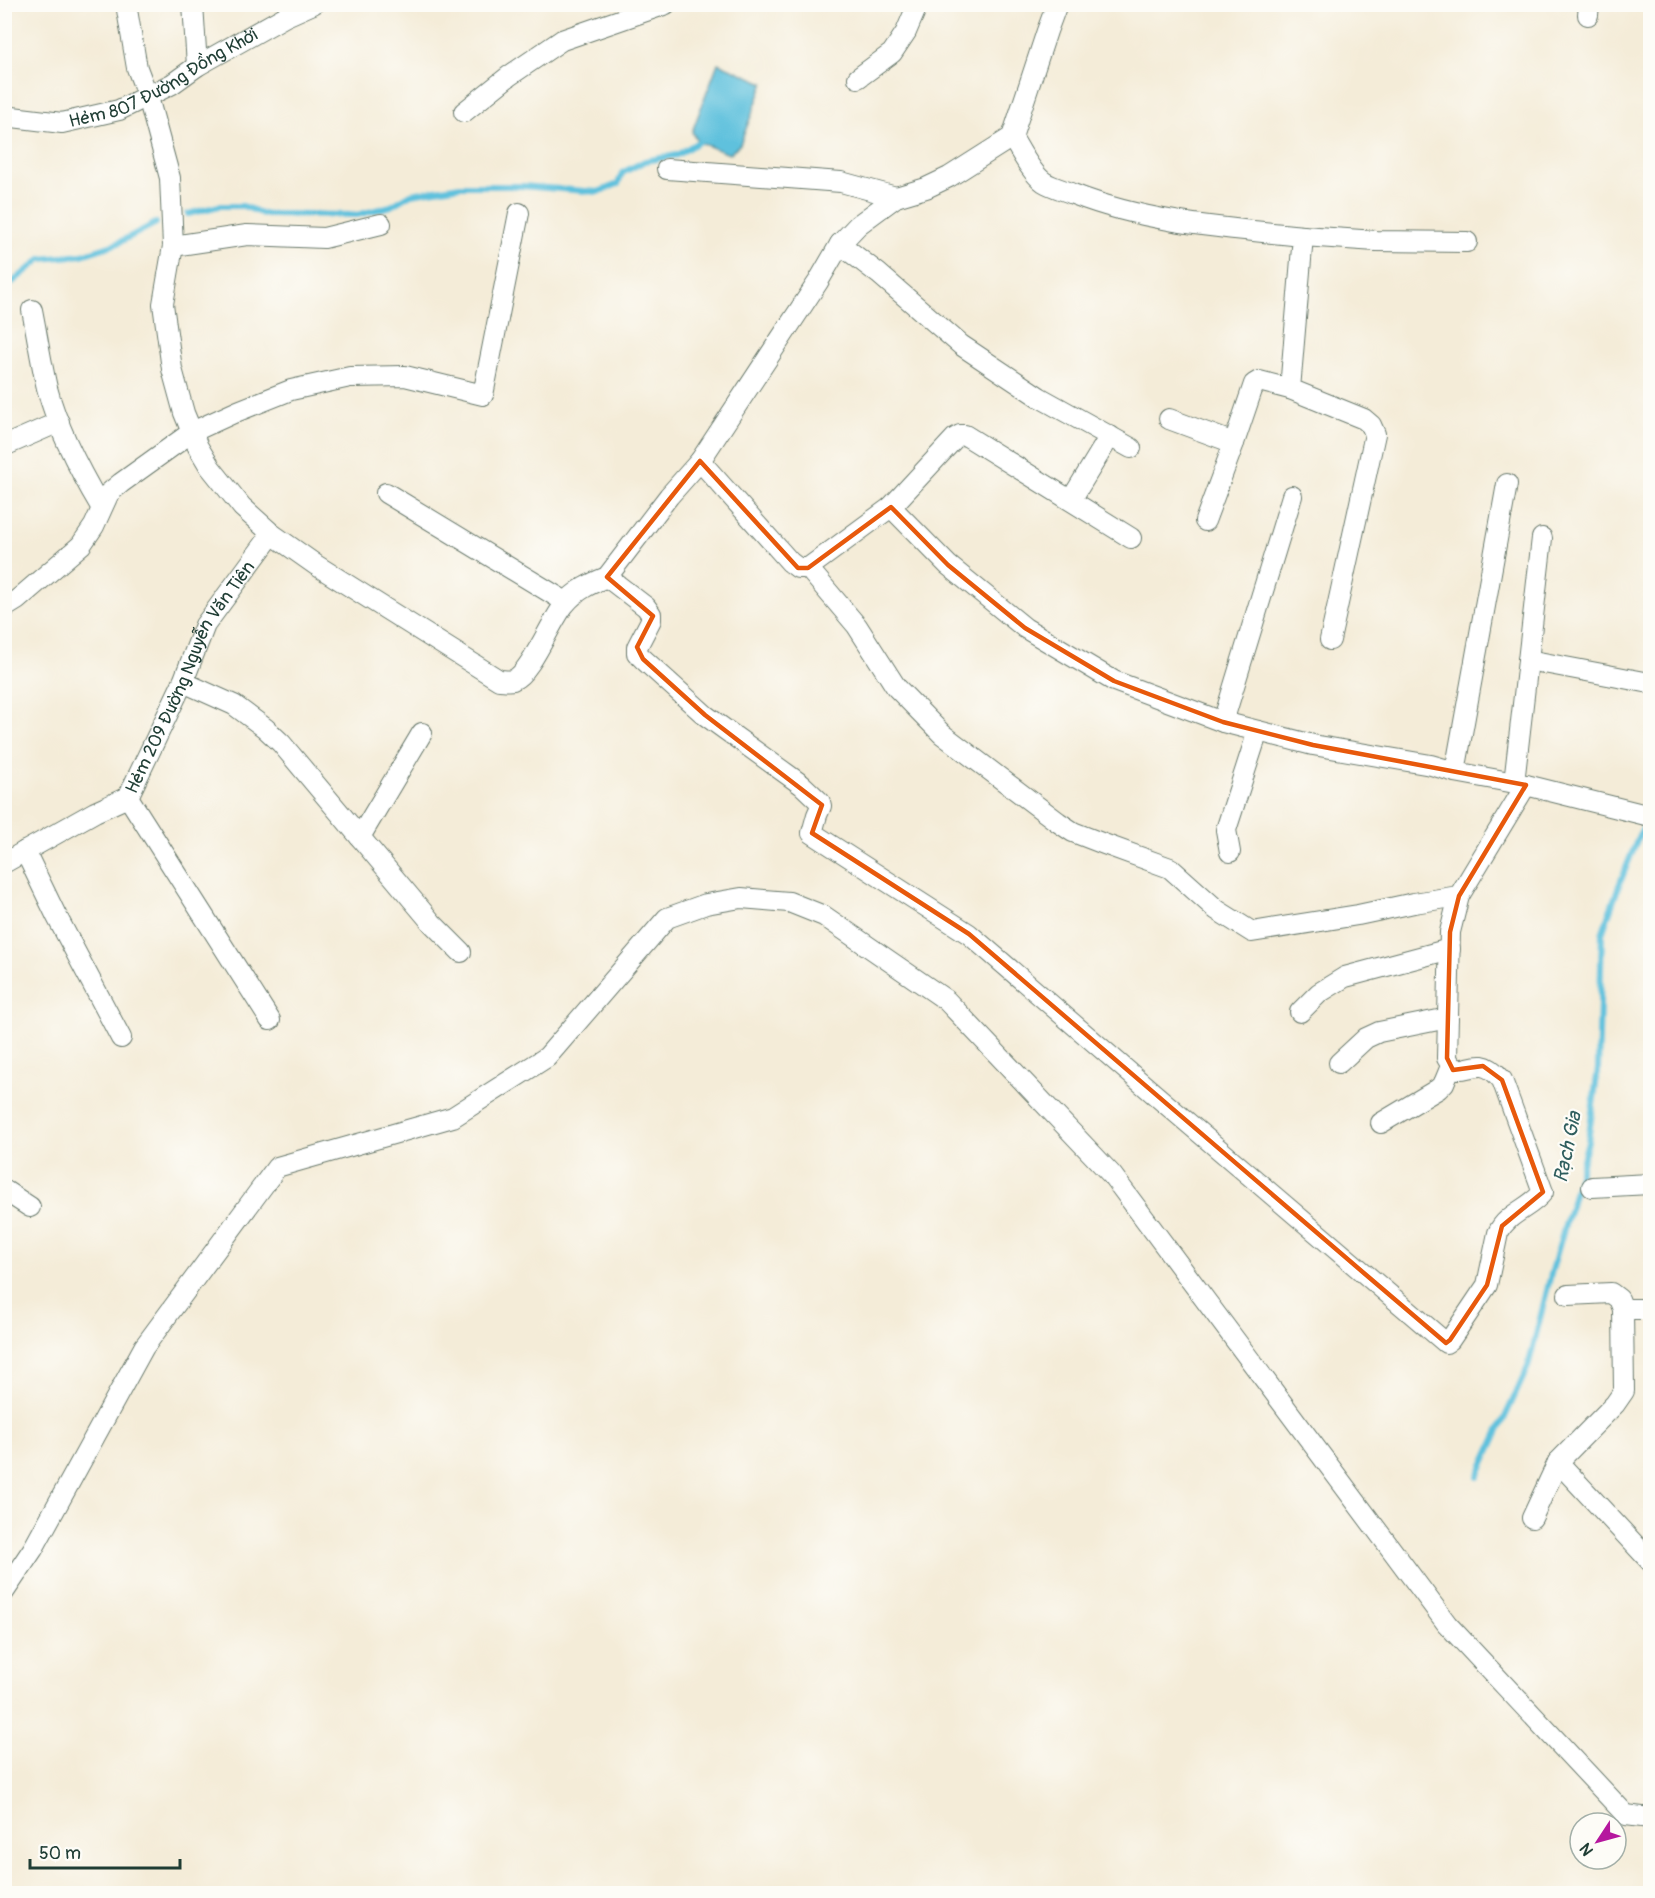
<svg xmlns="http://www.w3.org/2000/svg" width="1655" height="1898" font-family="Pangolin,sans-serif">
  <rect width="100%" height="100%" fill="#fdfcf7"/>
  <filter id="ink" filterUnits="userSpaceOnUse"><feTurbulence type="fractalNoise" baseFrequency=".0167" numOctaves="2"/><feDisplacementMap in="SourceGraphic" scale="12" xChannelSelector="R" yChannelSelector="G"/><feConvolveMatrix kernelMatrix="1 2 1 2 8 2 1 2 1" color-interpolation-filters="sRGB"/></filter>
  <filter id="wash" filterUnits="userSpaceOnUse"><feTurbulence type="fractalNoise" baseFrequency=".008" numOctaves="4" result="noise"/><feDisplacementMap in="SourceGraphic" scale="24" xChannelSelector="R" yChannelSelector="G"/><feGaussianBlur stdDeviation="1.35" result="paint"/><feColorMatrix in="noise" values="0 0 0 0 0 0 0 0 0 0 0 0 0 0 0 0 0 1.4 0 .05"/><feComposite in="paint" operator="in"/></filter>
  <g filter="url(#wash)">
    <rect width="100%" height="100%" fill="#f4ecd8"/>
    <path fill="#5fc1dd" stroke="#3f7f88" stroke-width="1.5" d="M718,63L764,83L740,144L729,154L698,142L692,132Z"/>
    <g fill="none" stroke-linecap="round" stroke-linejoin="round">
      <g stroke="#5fc1dd" stroke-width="6">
        <path d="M188,214L219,206H243L263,214L357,215L391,206L411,194L460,186H521L598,192L618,184L622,173L645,161L677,155L698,142"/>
        <path d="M4,289L41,259L82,255L116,244L156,223"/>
        <path d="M1478,1476L1528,1367L1551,1274L1574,1194L1588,1141L1598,1069L1602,934L1618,888L1639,835L1650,819"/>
      </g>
    </g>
  </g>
  <g filter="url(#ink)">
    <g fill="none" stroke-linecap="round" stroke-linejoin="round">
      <g stroke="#6a7a6d" stroke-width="22">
        <g id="minor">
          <path d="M126,4L137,68L148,97L170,178L173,246L163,304L172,369L184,413L198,447L210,467L242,507L272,534L316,565L499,680C503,680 509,681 513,680C531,673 551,620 565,604C576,590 592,583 607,577L669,496L700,461L818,282L840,244L858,225L896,197L926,188L949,177L1012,137L1047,31L1057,4"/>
          <path d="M193,4L197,66"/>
          <path d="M1588,15L1589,4"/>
          <path d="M858,78L892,53L906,32L918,4"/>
          <path d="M464,112L509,76L562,40L666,4"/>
          <path id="s1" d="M4,116L62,123L119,110L172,84L197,66L286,16L313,4"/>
          <path d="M1012,137C1020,150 1031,173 1044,182C1052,187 1064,190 1073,194C1147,223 1225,228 1303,236L1290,389L1364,419L1371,425L1375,434L1330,640"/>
          <path d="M667,169L841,182L896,197"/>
          <path d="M1303,236L1376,241L1467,242"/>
          <path d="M840,244L879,274L961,345L1039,397L1131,448"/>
          <path d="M173,246L247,235L324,238L381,224"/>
          <path d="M32,310C37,335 41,362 47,388C58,430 79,470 101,507"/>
          <path d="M1169,419L1234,443"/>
          <path d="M4,446L59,422"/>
          <path d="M700,461L790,562L798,568H808L891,507L948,565L1025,628L1114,681L1223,722L1313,745L1431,765L1455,772L1526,785L1650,816"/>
          <path d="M386,493L566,602"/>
          <path d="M1071,500L1110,436"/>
          <path d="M891,507L955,438L960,435H965L1131,538"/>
          <path d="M1205,521L1234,443L1254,384L1259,381L1290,389"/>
          <path d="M808,568L857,626L896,687L942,734L1058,822L1073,832L1104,844L1170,868L1217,910L1252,932L1358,915L1414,903L1459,896L1526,785"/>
          <path d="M607,577L646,607L651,614V620L637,647V653L643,659L705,715L802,785L820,802L821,806L817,815L812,833L969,934L1153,1093L1446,1343L1450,1340L1487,1285L1498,1233C1507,1213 1531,1208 1543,1192L1502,1080C1497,1074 1490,1067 1482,1066C1465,1065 1457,1078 1447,1058L1450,932L1459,896"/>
          <path d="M4,608L17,600L81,545L94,526L109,493L121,483L192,432L238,411L291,390L350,377L405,376L483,395L519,213"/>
          <path d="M1528,660L1650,683"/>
          <path d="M183,682L234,705L265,728L281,743L432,923L461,952"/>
          <path d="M1223,722L1292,496"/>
          <path d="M1455,772L1507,484"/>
          <path d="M1514,783L1542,538"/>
          <path d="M128,797L270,1020"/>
          <path d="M360,837L422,733"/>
          <path d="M25,851L56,915L121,1038"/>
          <path d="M1230,852L1226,830L1258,731"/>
          <path id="s2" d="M4,863L95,812L128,797L183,682L205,625L272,534"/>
          <path d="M1300,1012L1319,993L1345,977L1450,949"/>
          <path d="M1339,1063L1366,1038L1379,1032L1448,1018"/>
          <path d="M1381,1123L1438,1089L1444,1083L1451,1066"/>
          <path d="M1592,1187L1650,1184"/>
          <path d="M4,1190L30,1207"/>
          <path d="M1623,1309H1650"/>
          <path d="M1558,1462L1650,1561"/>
          <path d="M1532,1518L1558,1462L1615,1404L1624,1391L1623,1309L1619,1299L1611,1293L1568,1295"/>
          <path d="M4,1592L33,1549L144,1347L277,1167L453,1117L547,1057L667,918L706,904L741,898L789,902L824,916L946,1000L1112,1175L1447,1624L1626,1815L1650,1818"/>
        </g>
      </g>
      <use href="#minor" stroke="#fff" stroke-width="20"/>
    </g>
  </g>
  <path fill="none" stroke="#e8590c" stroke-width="4.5" stroke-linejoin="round" d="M700,461L798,568H808L891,507L948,565L1025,628L1114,681L1223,722L1313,745L1526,785L1459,896L1450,932L1447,1058L1453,1070L1483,1066L1502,1080L1543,1192L1502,1226L1487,1285L1450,1340L1446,1343L1365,1274L969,934L812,833L822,805L705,715L643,659L637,647L653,616L607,577Z"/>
  <g text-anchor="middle" stroke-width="4.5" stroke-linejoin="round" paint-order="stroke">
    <g font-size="18" fill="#1f3d34" stroke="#fdfcf7">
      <text dy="6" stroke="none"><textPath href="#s1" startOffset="170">Hẻm 807 Đường Đồng Khởi</textPath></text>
      <text dy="6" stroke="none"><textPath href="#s2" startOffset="276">Hẻm 209 Đường Nguyễn Văn Tiên</textPath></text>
    </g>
    <g font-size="20" font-style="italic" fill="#2f5e5e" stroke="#fdfcf7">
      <text transform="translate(1567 1147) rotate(-78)" y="7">Rạch Gia</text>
    </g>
  </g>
  <rect width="1655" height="1898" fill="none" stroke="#fdfcf7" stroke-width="24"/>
  <g transform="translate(1598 1841) rotate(234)"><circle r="28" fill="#fdfcf7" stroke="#a4b0a9" stroke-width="1.5"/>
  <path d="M0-4.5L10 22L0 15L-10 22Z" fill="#b5179e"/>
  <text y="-9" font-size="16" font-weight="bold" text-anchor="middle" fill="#1f3d34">N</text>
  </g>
  <path d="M30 1859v9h150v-9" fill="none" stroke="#1f3d34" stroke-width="3"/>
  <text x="39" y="1859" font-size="18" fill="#1f3d34" stroke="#fdfcf7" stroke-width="4.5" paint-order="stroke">50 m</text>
</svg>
